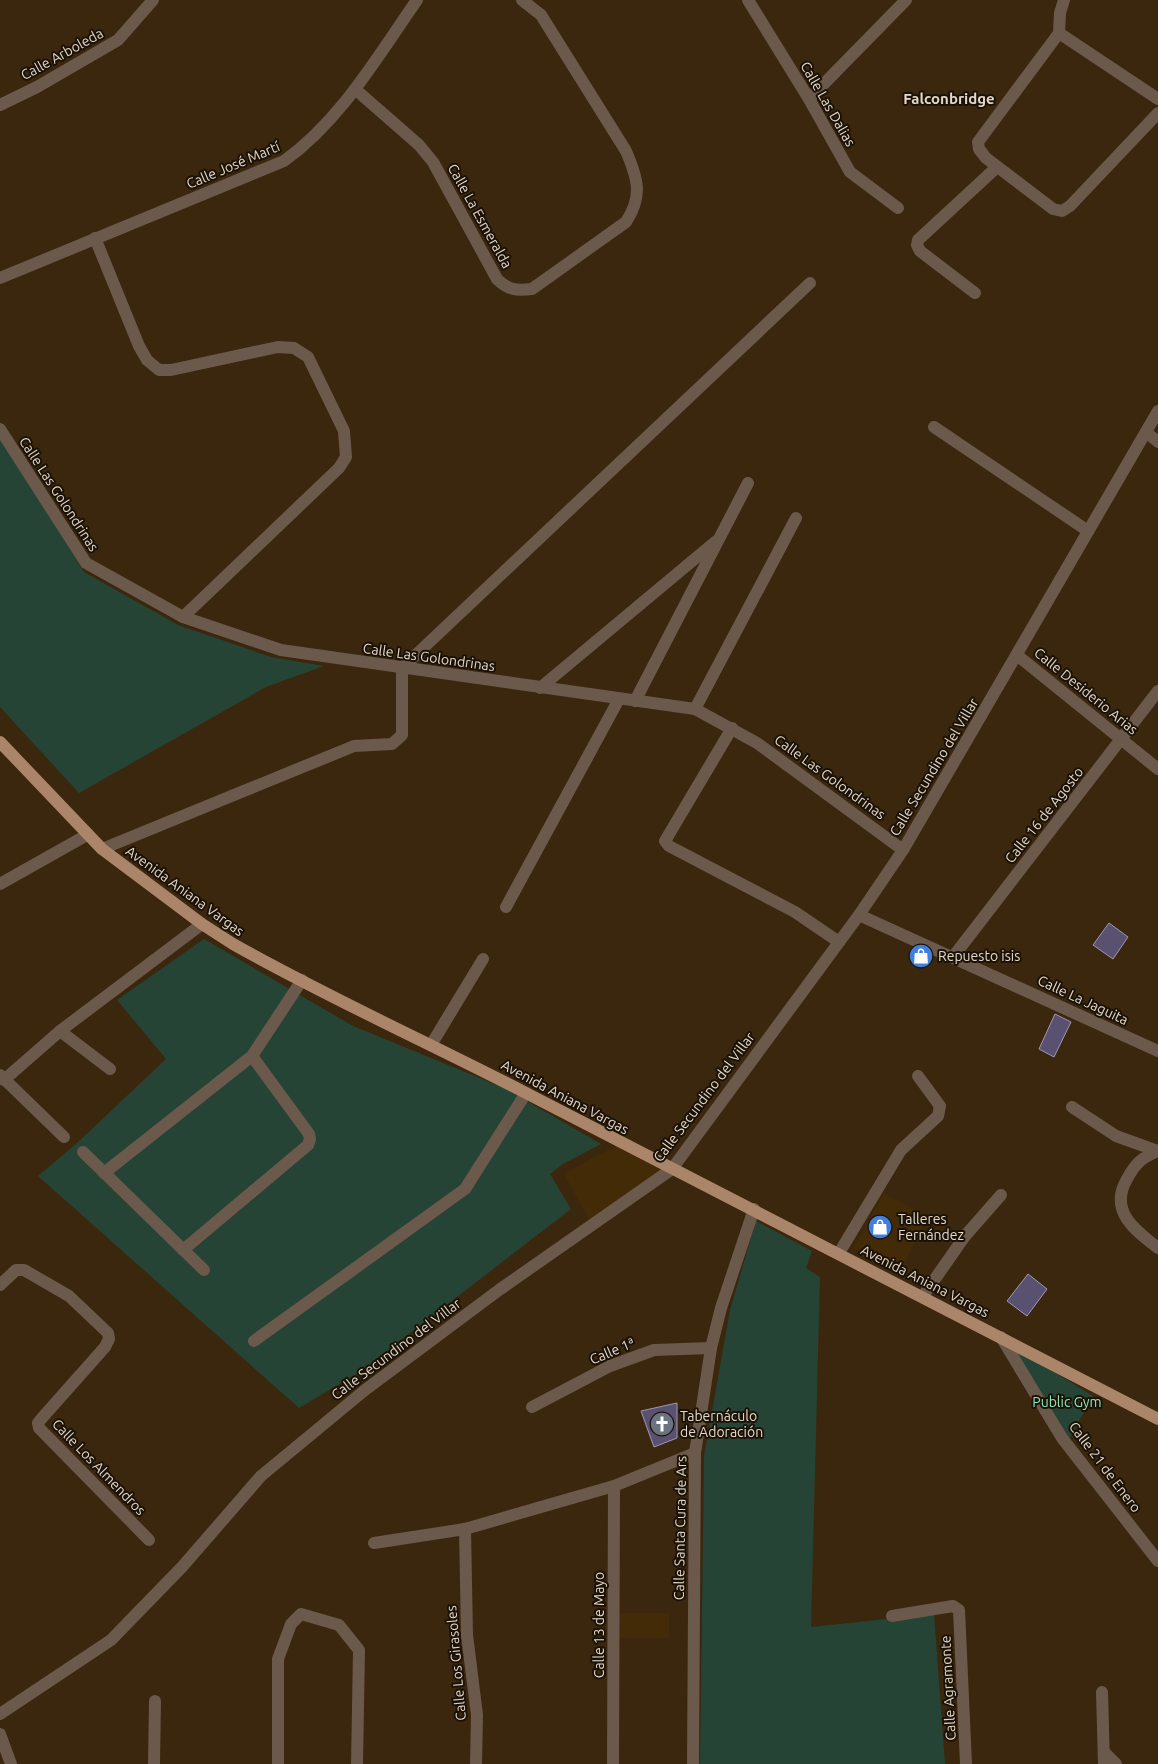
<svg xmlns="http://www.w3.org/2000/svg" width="1158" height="1764" font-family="Ubuntu,sans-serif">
  <rect width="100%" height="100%" fill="#3b270d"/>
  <g fill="#432b08">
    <path d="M617,1145L667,1172L591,1223L564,1174Z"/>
    <path d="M883,1193L928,1216L900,1271L854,1248Z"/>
    <path d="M617,1613H669V1638H616Z"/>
  </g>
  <g fill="#264435">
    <path d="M0,435L84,572L178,625L271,657L324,666L266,687L79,793L0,707Z"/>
    <path d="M204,939L353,1026L504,1088L601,1144L563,1164L550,1174L571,1209L361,1371L299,1408L38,1176L77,1143L166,1059L117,1000Z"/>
    <path d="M756,1221L812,1251L806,1268L820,1277L811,1627L934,1614L945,1764H700L704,1456L730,1310Z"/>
    <path d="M1006,1342L1093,1396L1068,1441Z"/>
  </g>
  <g fill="#58516f" stroke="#9e97b9">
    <path d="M1109,923L1128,937L1113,959L1093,945Z"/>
    <path d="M1055,1014L1071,1022L1054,1057L1039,1049Z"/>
    <path d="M1028,1274L1047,1289L1027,1316L1007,1301Z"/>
    <path d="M677,1403V1438L654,1447L641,1411Z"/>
  </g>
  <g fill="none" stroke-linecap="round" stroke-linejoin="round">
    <g stroke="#6b594b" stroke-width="12">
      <path d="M748,0L809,99L850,172L898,208"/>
      <path d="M1064,0L1060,13L1059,33L978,142L979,149L986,158L1053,209L1062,211L1070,206L1158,113"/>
      <path d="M1059,33L1158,99"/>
      <path d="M355,89L419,145L433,162L497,279C508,290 517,291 532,289L626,222C643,196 638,179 626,151L541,15L522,0"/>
      <path d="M809,99L906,0"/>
      <path d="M0,105L37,87L118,40L153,0"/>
      <path d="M95,238L139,346L147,360L159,370H171L278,347L294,348L308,357L344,431L346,457L339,468L183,617"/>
      <path d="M0,278L284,161C341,120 377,57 417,0"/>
      <path d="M975,293L920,251L917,245L918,240L997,167"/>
      <path d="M934,427L1088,531"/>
      <path d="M0,429L86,563L183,617L281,650L695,709L757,743L903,850"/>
      <path d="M1146,432L1158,442"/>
      <path d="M1018,656L1158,769"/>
      <path d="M540,688L715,542"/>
      <path d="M635,701L748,483"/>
      <path d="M695,709L796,518"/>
      <path d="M732,728L665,841L669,846L795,912L839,942"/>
      <path d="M102,849L354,746L392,744L402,735V668L810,283"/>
      <path d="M0,884L87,835"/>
      <path d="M506,907L619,699"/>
      <path d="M859,915L1158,1051"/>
      <path d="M953,957L1158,691"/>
      <path d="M60,1031L110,1069"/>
      <path d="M431,1045L483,959"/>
      <path d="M0,1075L64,1137"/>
      <path d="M4,1080L60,1031L202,924"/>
      <path d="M1072,1107L1116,1136L1158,1151"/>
      <path d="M1158,1151C1142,1157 1135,1164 1127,1179C1109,1210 1133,1229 1158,1248"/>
      <path d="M83,1152L204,1270"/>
      <path d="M104,1173L252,1056L302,980"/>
      <path d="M183,1250L308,1145L310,1139L309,1134L252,1056"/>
      <path d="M839,1253L901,1150L938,1116L940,1106L918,1076"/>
      <path d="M0,1285L16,1270H24L69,1296L108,1333L109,1339L105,1347L42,1418L38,1423L39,1428L149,1540"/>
      <path d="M923,1296L965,1236L1001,1195"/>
      <path d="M1001,1337L1062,1438L1158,1561"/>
      <path d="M254,1341L465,1189L526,1093"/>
      <path d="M532,1407L610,1366L654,1350L711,1348"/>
      <path d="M465,1529L467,1635L477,1715L476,1764"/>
      <path d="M374,1543L465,1529L614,1486L695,1453"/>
      <path d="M892,1616L953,1606L959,1610L966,1764"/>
      <path d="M1102,1692L1104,1764"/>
      <path d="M0,1714L111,1640L182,1567L261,1476L365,1390L499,1290L672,1169L859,915L903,850L1158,411"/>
      <path d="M0,1734L11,1764"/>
      <path d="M1105,1753L1116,1764"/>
      <path d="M154,1764L155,1701"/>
      <path d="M278,1764V1659L291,1624L301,1614L339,1625L359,1650L357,1764"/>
      <path d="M613,1764L614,1486"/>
      <path d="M693,1764L695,1453L711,1348L721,1308L754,1209"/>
    </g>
    <path stroke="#aa8569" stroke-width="12" d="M0,742L102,849L202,924L233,944C329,998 429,1043 526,1093C736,1203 948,1309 1158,1419"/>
  </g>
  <defs>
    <g id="shop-disc" transform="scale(1.25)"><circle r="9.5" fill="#3f7fe0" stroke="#1b1207"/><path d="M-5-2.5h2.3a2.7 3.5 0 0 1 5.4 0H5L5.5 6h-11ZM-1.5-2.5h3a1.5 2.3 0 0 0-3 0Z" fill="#fff"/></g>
    <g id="church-disc" transform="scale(1.25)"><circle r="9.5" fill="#6b7280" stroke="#1b1207"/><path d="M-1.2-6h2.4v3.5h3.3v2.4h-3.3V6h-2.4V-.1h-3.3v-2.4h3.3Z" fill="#fff"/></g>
  </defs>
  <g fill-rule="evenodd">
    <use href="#shop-disc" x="921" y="956"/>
    <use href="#shop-disc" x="880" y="1227"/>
    <use href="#church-disc" x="662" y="1424"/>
  </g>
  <g text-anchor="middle" stroke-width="4" stroke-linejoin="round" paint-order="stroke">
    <g font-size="14" fill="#e4d7c9" stroke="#1b1207">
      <text transform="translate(62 54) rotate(-29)" y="5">Calle Arboleda</text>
      <text transform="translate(828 104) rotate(60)" y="5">Calle Las Dalias</text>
      <text transform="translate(233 165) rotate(-23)" y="5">Calle José Martí</text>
      <text transform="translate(480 216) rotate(61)" y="5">Calle La Esmeralda</text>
      <text transform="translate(59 494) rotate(57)" y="5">Calle Las Golondrinas</text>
      <text transform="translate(429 657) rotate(8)" y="5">Calle Las Golondrinas</text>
      <text transform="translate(1086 691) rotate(39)" y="5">Calle Desiderio Arias</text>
      <text transform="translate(934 767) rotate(-59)" y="5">Calle Secundino del Villar</text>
      <text transform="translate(830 777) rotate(36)" y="5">Calle Las Golondrinas</text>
      <text transform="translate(1044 815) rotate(-52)" y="5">Calle 16 de Agosto</text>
      <text transform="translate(185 891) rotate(36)" y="5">Avenida Aniana Vargas</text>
      <text transform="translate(1083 1000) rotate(25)" y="5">Calle La Jaguita</text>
      <text transform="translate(565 1097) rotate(28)" y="5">Avenida Aniana Vargas</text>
      <text transform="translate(704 1097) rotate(-53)" y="5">Calle Secundino del Villar</text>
      <text transform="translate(925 1281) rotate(27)" y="5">Avenida Aniana Vargas</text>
      <text transform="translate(396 1349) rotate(-37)" y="5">Calle Secundino del Villar</text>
      <text transform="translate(612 1351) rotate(-23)" y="5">Calle 1ª</text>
      <text transform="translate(99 1467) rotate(46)" y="5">Calle Los Almendros</text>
      <text transform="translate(1105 1467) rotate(53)" y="5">Calle 21 de Enero</text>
      <text transform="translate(680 1528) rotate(-89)" y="5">Calle Santa Cura de Ars</text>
      <text transform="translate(599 1625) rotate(-90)" y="5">Calle 13 de Mayo</text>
      <text transform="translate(456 1663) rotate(-95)" y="5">Calle Los Girasoles</text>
      <text transform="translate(948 1688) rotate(-93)" y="5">Calle Agramonte</text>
    </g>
    <g font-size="14" fill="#e4d7c9" stroke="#1b1207" text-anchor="start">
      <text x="938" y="961">Repuesto isis</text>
      <text x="898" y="1224">Talleres<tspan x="898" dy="16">Fernández</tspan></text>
      <text x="680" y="1421">Tabernáculo<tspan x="680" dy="16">de Adoración</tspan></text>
    </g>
    <g font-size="14" fill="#90e3b8" stroke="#1b1207">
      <text x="1067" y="1407">Public Gym</text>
    </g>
    <g font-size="15" font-weight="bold" fill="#e4d7c9" stroke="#1b1207">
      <text x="949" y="104">Falconbridge</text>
    </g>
  </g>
</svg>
